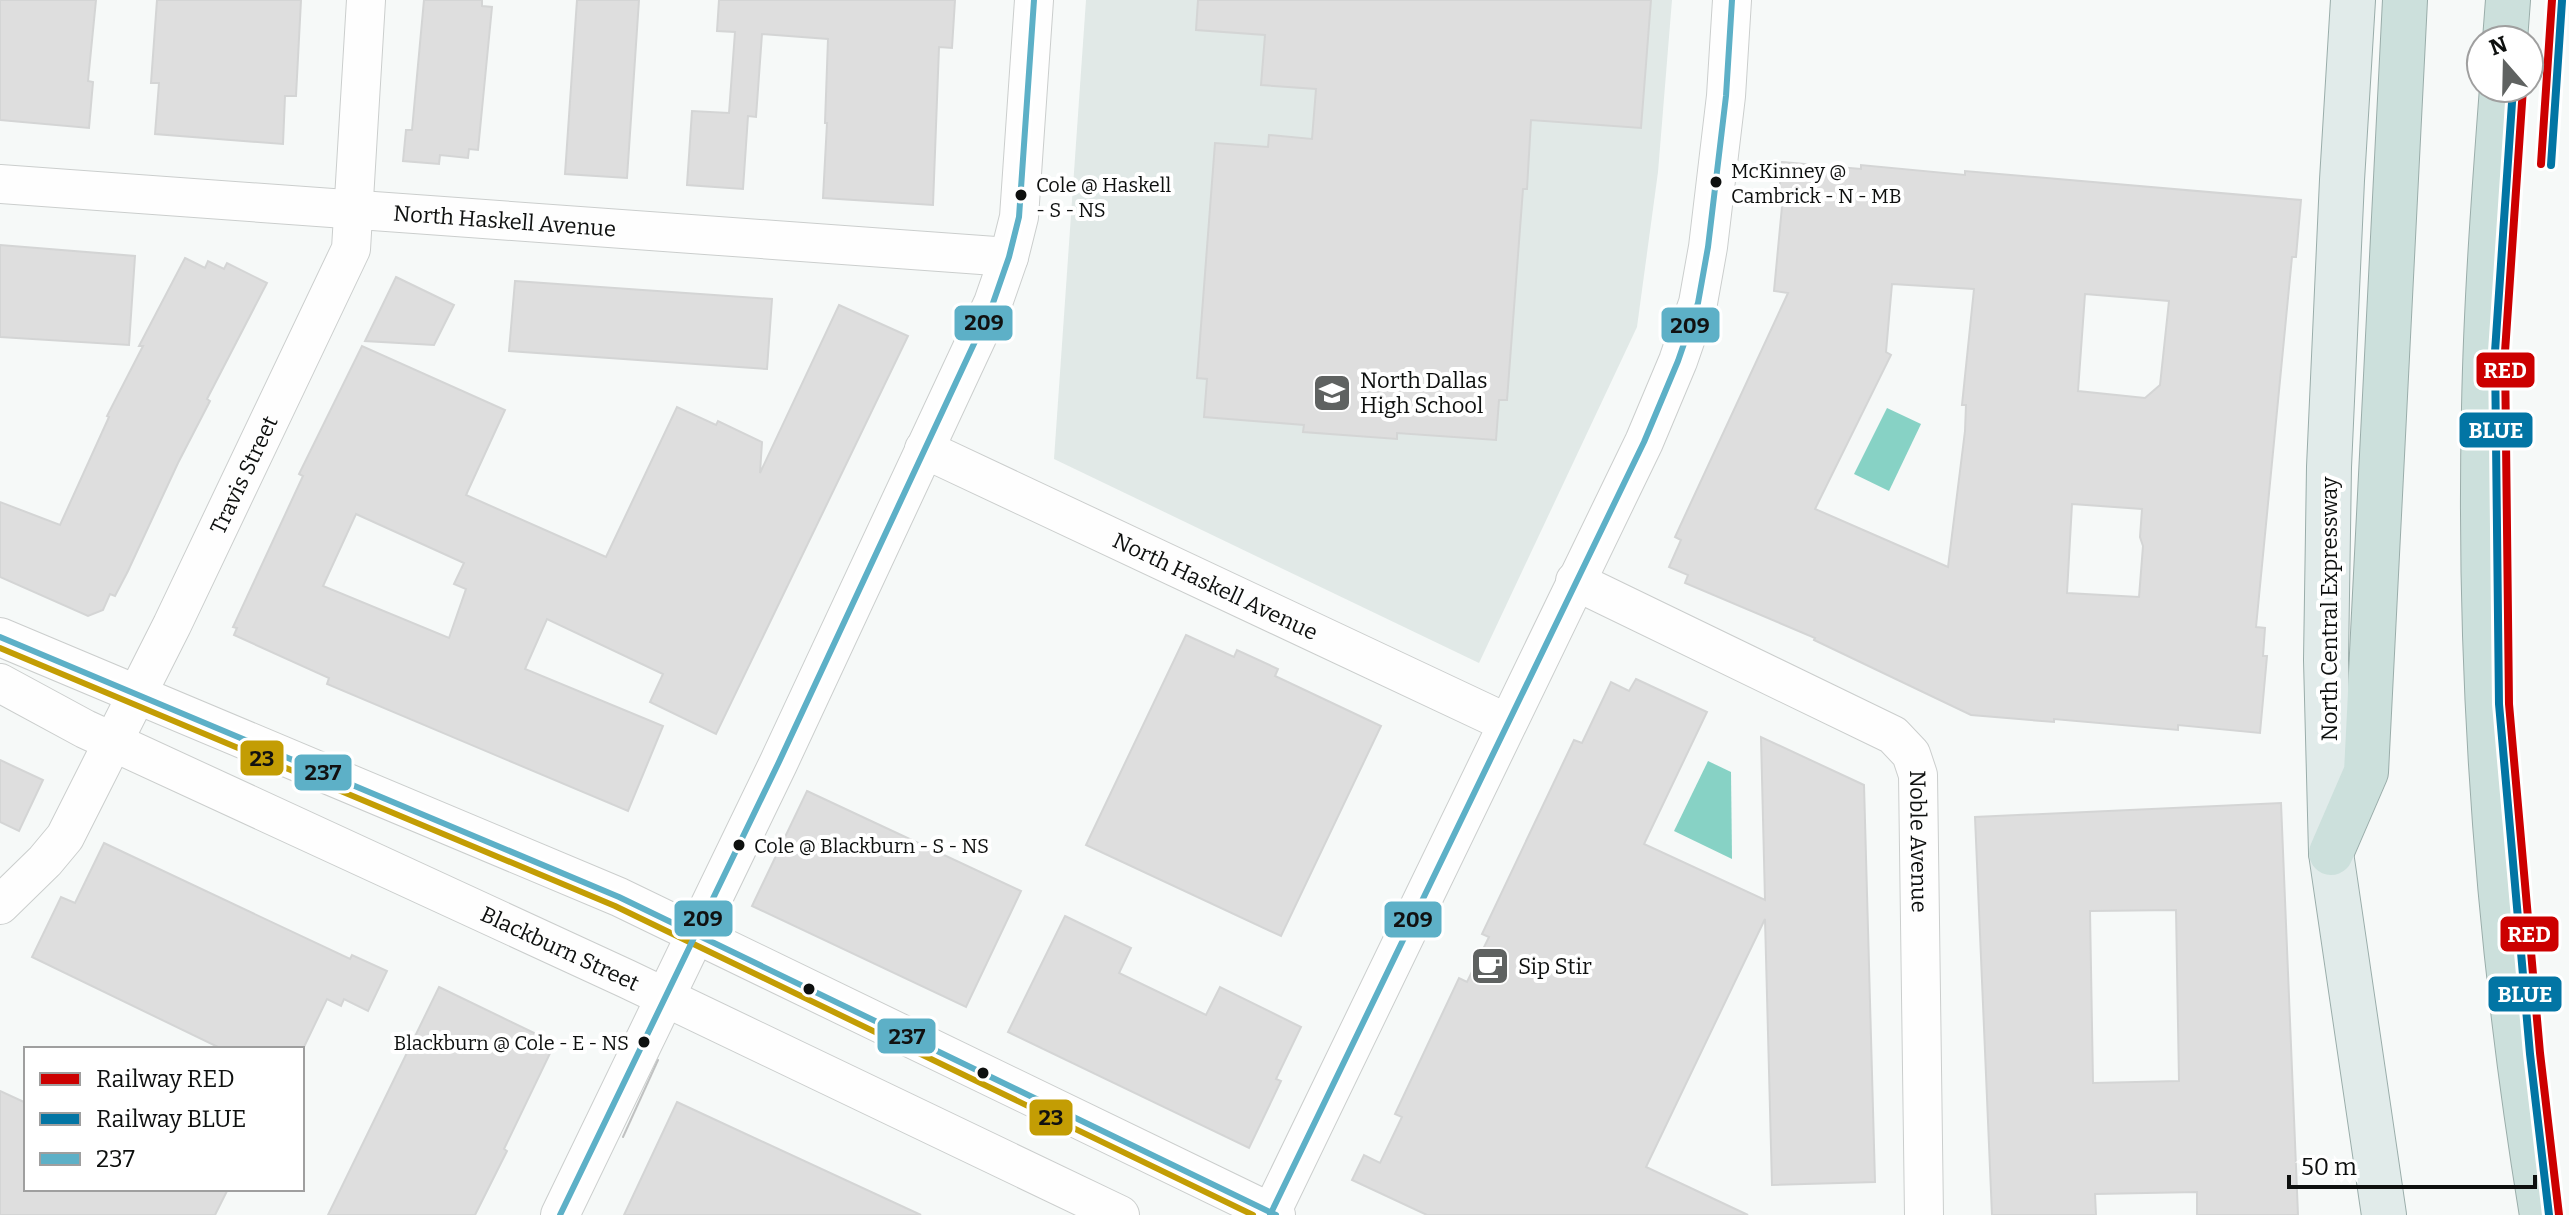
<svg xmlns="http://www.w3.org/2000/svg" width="2569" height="1215" font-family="Bitter,serif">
  <rect width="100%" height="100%" fill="#f6f9f8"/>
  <path fill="#e1e9e7" d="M1086,0H1672L1658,172L1637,327L1479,663L1054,459Z"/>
  <g fill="#87d2c5">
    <path d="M1887,408L1921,424L1889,491L1854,474Z"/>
    <path d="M1708,761L1731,772L1732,859L1674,831Z"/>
  </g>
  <g fill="#dedede" stroke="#d4d5d5" stroke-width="2" fill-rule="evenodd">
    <path d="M0,0H96L88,81L93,82L89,128L0,120Z"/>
    <path d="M157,0H301L296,96H285L283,144L155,134L159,83H151Z"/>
    <path d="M424,0H482V6L492,7L478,150L469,149L468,158L440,155L439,164L403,161L406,130H412Z"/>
    <path d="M577,0H639L627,178L565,174Z"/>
    <path d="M719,0H955L952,48L939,47L933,205L823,198L827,123H825L828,39L762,34L756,117L748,116L743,189L687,185L692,111L729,113L735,32L717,31Z"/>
    <path d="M1198,0H1651L1641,128L1531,120L1527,189H1523L1507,400H1499L1496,440L1397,433V439L1303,432L1304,425L1204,417L1207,379L1197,378L1215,143L1268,147L1269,135L1312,139L1316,89L1261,85L1265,35L1196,30Z"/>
    <path d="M1782,162L1861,169V165L1965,175V171L2301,200L2296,257H2292L2256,627L2265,628L2263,656H2267L2260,733L2178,725V730L2054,719V722L1971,715L1814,640L1815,638L1685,583L1688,575L1669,567L1681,540L1675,537L1788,293L1774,291L1783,196L1779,195ZM1892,284L1974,289L1962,405H1966L1965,431L1948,567L1815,509L1891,355L1886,352ZM2085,294L2169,301L2160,385L2145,398L2078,391ZM2072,504L2142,509L2140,537L2143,546L2139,597L2067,593Z"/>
    <path d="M0,245L135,256L129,345L0,337Z"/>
    <path d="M185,258L205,268L208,261L224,269L227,263L267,283L207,399L210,401L178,463L128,571L115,596L110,594L103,610L88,616L0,577V502L60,525L109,417L107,416L143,346H139Z"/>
    <path d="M396,277L454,305L434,345L365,341Z"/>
    <path d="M515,281L772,299L767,369L509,351Z"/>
    <path d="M839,305L908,336L716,734L650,702L663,674L547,619L525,669L663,726L628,811L327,684L329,678L234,635L237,628L233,627L303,476L299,474L362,346L505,410L466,495L606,557L677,407L716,425L718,421L762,442L760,473ZM356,514L464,563L454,584L466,589L449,638L323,586Z"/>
    <path d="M1186,635L1234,657L1237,650L1278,669L1275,676L1381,726L1281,936L1086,845Z"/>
    <path d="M1636,679L1707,712L1644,844L1765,900L1761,737L1864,785L1875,1182L1772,1185L1765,919L1646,1167L1748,1215H1427L1352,1180L1364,1155L1380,1163L1402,1117L1395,1114L1459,978L1467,982L1489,937L1482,934L1574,740L1582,743L1611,682L1629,691Z"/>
    <path d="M0,760L43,780L19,831L0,822Z"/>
    <path d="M807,791L1021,891L966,1007L752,906Z"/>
    <path d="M2281,803L2298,1215H2197V1192L2095,1194L2096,1215H1992L1975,817ZM2176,910L2179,1081L2093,1083L2090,911Z"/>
    <path d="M104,843L350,959L352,955L387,971L368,1011L344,999L341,1006L327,999L303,1049H222L32,957L61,897L75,903Z"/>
    <path d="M1065,916L1131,948L1119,973L1206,1015L1220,987L1301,1027L1276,1079L1281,1081L1249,1148L1008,1032Z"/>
    <path d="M439,987L555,1043L504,1149L507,1151L475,1215H328Z"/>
    <path d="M0,1091L26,1103V1189H228L215,1215H0Z"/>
    <path d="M677,1102L921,1215H624Z"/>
  </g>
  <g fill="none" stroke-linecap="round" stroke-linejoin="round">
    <g stroke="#cbcecd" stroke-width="40">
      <g id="minor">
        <path id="s1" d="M0,184L1009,257"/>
        <path id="s2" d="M924,449L1507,723"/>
        <path id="s3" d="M1575,581L1893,735L1911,754L1918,775L1924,1215"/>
        <path d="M0,637L619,897L1276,1215"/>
        <path id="s4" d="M0,683L85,729L627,979L1120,1215"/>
        <path id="s5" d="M0,905L45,861L65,837L172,625L351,249L366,0"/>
        <path d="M560,1215L778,764L993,303L1009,257L1019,217L1034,0"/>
        <path d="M1270,1215L1644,442L1678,361L1698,303L1708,247L1726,96L1732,0"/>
      </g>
    </g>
    <g stroke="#9aadaa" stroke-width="46">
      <path id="major" d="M2353,0L2342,180L2329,467L2326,660L2331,853L2384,1215"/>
    </g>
    <g stroke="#9aadaa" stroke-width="46">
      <g id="highway">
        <path d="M2505,40L2508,0"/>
        <path d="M2502,88C2494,195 2486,301 2484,408C2478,678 2498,948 2542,1215"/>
        <path d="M2331,853L2366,772L2405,0"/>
      </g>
    </g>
    <use href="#minor" stroke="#fefefe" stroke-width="38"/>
    <use href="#major" stroke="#e1ebea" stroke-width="44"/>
    <use href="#highway" stroke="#cce0dc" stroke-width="44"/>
    <path stroke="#c0c1c1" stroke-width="2" d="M623,1137L658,1060"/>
    <g stroke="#fff" stroke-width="12">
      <path id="bus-1" d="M0,637L619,897L1276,1215"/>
    </g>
    <g stroke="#fff" stroke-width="12">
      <path id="bus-2" d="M0,648L615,906L1253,1215"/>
    </g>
    <g stroke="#fff" stroke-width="12">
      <g id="bus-3">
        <path d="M560,1215L778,764L993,303L1009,257L1019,217L1034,0"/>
        <path d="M1270,1215L1644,442L1678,361L1698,303L1708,247L1726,96L1732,0"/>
      </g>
    </g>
    <use href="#bus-1" stroke="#5db0c7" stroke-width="6"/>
    <use href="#bus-2" stroke="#c39d04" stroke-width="6"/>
    <use href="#bus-3" stroke="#5db0c7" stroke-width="6"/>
    <g stroke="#fff" stroke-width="14">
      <g id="rail-1">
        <path d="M2523,88L2505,352L2509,704L2540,1053L2559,1215"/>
        <path d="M2541,164L2552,0"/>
      </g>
    </g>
    <g stroke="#fff" stroke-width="14">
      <g id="rail-2">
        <path d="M2513,88L2495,352L2499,704L2530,1054L2549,1215"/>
        <path d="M2551,165L2562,1"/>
      </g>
    </g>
    <use href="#rail-1" stroke="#c00" stroke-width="8"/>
    <use href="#rail-2" stroke="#0275a4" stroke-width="8"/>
  </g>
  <defs>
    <g id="school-square" transform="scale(2)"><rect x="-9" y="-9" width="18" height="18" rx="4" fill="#5f6261" stroke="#fff"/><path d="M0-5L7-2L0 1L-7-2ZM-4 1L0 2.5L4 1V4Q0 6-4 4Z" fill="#fff"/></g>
    <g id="cafe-square" transform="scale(2)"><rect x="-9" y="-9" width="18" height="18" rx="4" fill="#5f6261" stroke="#fff"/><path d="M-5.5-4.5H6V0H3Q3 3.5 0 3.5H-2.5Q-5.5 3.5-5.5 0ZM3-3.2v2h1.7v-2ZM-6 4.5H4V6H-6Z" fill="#fff"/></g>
  </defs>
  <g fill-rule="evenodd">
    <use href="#school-square" x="1332" y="393"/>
    <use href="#cafe-square" x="1490" y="966"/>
  </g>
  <g fill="#0e100f" stroke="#fff" stroke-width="3">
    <circle cx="1716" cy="182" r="7"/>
    <circle cx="1021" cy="195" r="7"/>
    <circle cx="739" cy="845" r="7"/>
    <circle cx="809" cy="989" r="7"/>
    <circle cx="644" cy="1042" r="7"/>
    <circle cx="983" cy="1073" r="7"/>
  </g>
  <g text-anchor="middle" stroke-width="8" stroke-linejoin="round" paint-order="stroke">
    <g font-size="20" fill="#0e100f" stroke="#fff" text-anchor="start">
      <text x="1731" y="178">McKinney @<tspan x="1731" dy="25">Cambrick - N - MB</tspan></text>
      <text x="1036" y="192">Cole @ Haskell<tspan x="1036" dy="25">- S - NS</tspan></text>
      <text x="754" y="853">Cole @ Blackburn - S - NS</text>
      <text x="629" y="1050" text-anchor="end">Blackburn @ Cole - E - NS</text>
    </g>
    <g font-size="22" fill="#0e100f" stroke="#fff">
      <text dy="8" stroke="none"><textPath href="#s1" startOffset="506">North Haskell Avenue</textPath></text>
      <text dy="8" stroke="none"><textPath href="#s5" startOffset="498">Travis Street</textPath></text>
      <text dy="8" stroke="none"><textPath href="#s2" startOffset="322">North Haskell Avenue</textPath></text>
      <text transform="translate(2329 609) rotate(-90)" y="8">North Central Expressway</text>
      <text dy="8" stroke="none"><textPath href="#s3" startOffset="468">Noble Avenue</textPath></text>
      <text dy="8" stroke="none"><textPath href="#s4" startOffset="620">Blackburn Street</textPath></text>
    </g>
    <g font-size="22" fill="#0e100f" stroke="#fff" text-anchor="start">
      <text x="1360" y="388">North Dallas<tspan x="1360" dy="25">High School</tspan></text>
      <text x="1518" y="974">Sip Stir</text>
    </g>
  </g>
  <g stroke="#fff" stroke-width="3">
    <rect x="953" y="304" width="61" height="38" rx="8" fill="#5db0c7"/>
    <rect x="1660" y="306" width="61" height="38" rx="8" fill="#5db0c7"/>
    <rect x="2475" y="351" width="61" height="38" rx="8" fill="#c00"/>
    <rect x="2458" y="411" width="76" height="38" rx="8" fill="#0275a4"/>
    <rect x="239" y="739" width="46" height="38" rx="8" fill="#c39d04"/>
    <rect x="293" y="753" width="60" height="39" rx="8" fill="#5db0c7"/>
    <rect x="673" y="899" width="61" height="39" rx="8" fill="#5db0c7"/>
    <rect x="1383" y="900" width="60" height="39" rx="8" fill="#5db0c7"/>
    <rect x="2499" y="915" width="61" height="38" rx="8" fill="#c00"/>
    <rect x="2487" y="975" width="76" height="38" rx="8" fill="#0275a4"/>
    <rect x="876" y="1017" width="61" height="38" rx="8" fill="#5db0c7"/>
    <rect x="1028" y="1098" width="46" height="39" rx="8" fill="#c39d04"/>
  </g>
  <g font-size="22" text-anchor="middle" font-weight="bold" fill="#fff">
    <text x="2505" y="378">RED</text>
    <text x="2496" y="438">BLUE</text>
    <text x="2529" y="942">RED</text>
    <text x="2525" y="1002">BLUE</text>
  </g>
  <g font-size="22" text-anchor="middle" font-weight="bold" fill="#111">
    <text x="984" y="330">209</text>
    <text x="1690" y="333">209</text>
    <text x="262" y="766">23</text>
    <text x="323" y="780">237</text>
    <text x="703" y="926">209</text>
    <text x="1413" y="927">209</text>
    <text x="907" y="1044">237</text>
    <text x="1051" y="1125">23</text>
  </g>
  <rect x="24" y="1047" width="280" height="144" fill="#ffffff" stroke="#9f9f9f" stroke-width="2"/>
  <rect x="40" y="1073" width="40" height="12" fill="#cc0000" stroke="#9f9f9f" stroke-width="2"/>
  <text x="96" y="1087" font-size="24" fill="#0e100f">Railway RED</text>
  <rect x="40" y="1113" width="40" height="12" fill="#0275a4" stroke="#9f9f9f" stroke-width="2"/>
  <text x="96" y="1127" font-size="24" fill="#0e100f">Railway BLUE</text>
  <rect x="40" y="1153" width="40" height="12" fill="#5db0c7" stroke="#9f9f9f" stroke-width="2"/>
  <text x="96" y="1167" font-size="24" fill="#0e100f">237</text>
  <g transform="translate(2505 64) rotate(340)"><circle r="38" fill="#ffffff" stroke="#9f9f9f" stroke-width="2"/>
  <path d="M0-6L14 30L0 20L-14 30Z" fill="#5f6261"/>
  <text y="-12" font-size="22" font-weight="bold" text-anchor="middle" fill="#0e100f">N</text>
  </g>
  <path d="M2289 1175v12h246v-12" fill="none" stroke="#0e100f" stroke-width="4"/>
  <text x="2301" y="1175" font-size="24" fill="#0e100f" stroke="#ffffff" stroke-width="6" paint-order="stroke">50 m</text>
</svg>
